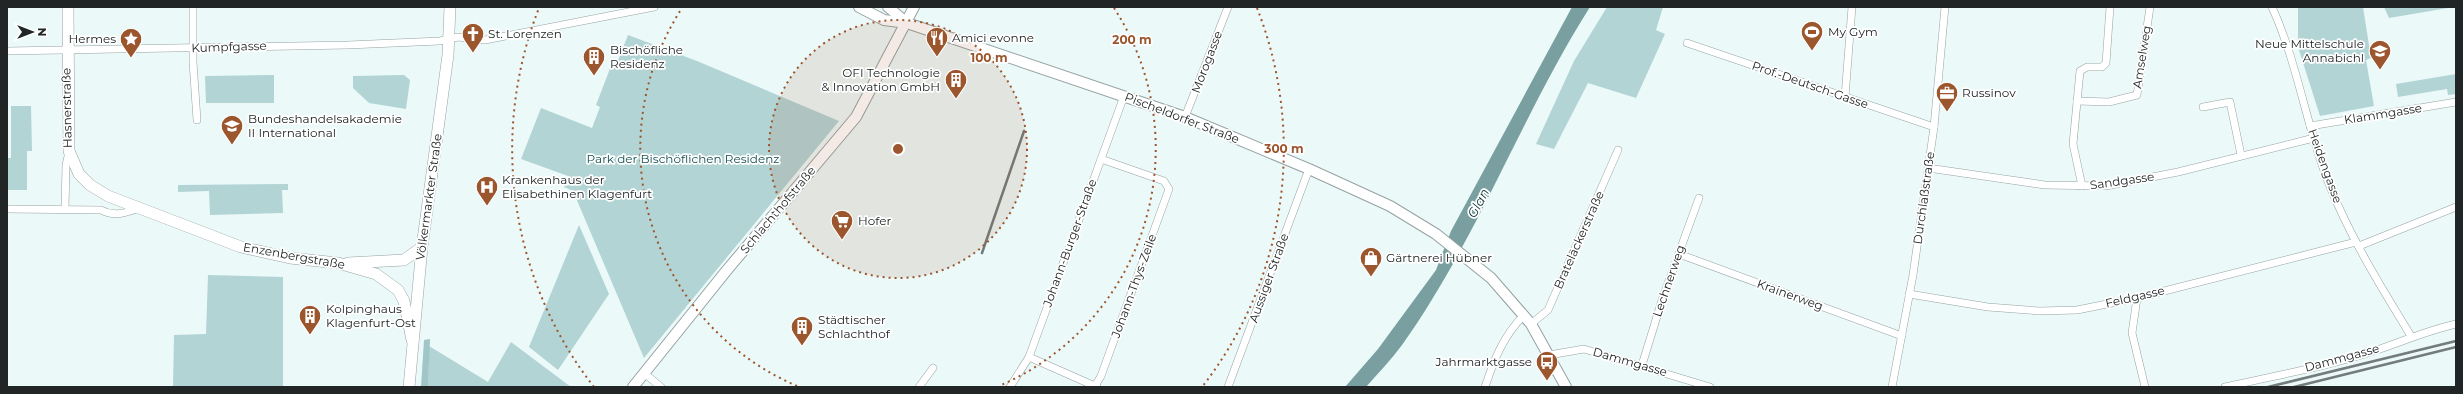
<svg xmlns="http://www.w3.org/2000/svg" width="2463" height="394" font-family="Montserrat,sans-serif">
  <rect width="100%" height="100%" fill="#ecf9f9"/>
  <g fill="#b2d4d5">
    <path d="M1607,7H1663L1656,30L1665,34L1636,98L1588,83L1554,149L1536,144L1574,61Z"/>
    <path d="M2298,7H2363L2371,58L2366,60L2374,106L2320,116L2298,47Z"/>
    <path d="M2384,7H2454L2389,18Z"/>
    <path d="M628,35L697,61L839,121L644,358L573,191L564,187L568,176L521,159L541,108L592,128L600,107L596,105L611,66L615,68Z"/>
    <path d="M2456,74V94L2448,95L2447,89L2398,97L2396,84Z"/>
    <path d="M274,75V103H206L205,76Z"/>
    <path d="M404,75L410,80L406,109L369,103L353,88V76Z"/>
    <path d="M11,106H31L32,151H27V190H7V158H11Z"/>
    <path d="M288,184V190H282L283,213L210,215L209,191L178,192V185Z"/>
    <path d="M579,225L609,294L558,370L529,347Z"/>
    <path d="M208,275L283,277V387H173L174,335L206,334Z"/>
    <path d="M511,342L571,387H428L429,346L488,382Z"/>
  </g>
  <path fill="#a0c6c8" d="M430,339L428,387H421L424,340Z"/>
  <path fill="#799fa0" d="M1572,7H1590C1521,116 1477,240 1402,345C1391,360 1378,373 1366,387H1345L1378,349L1436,270L1451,231Z"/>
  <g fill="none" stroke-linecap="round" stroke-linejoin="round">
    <g stroke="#96a2a2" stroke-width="8">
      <g id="street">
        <path d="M193,7V62L197,120"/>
        <path d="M2272,7C2298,64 2306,126 2329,184C2350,237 2381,287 2411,336"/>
        <path d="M1687,43L1934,127"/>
        <path d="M7,51L348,45L440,41L458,37L485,40L654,7"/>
        <path d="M1845,97L1852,7"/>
        <path d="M2077,101L2109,102L2137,95L2150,7"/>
        <path d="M2203,107L2230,102L2241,155"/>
        <path d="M1185,117L1228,7"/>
        <path d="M2310,126L2456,102"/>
        <path d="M1928,168L2045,185L2106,186L2178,172L2314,138"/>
        <path d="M2082,186L2073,144L2080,71L2087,67H2102L2106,63L2110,7"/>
        <path d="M7,209L101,210C114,217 126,213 139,208"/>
        <path d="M65,209L66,165L69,152"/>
        <path d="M2359,246L2456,207"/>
        <path d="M1679,254L1902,336"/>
        <path d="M1909,294L1988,307L2039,311L2077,310L2137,298L2356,242"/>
        <path d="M2137,298L2132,333L2145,387"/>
        <path d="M1531,324L1548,310L1618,150"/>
        <path d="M1549,355L1584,349L1710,387"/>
        <path d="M1029,357L1097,387"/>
        <path d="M1642,365L1663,297L1699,198"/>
        <path d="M644,373L661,387"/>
        <path d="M1095,386L1101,376L1169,189L1164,181L1101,159"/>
        <path d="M919,387L933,368"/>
        <path d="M1010,387L1029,357L1124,96"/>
        <path d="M1228,387L1309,169"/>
        <path d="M1485,387C1494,360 1503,336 1524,315"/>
        <path d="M1892,387L1913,275L1934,127L1945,7"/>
        <path d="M2225,387C2277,375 2331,366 2380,349C2406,340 2429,330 2456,324"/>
      </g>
    </g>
    <g stroke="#96a2a2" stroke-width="12">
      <g id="secondary">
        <path d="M859,7L884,20L907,23L1185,117L1309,169L1390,206L1436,234L1491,278L1531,324L1566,387"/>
        <path d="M888,7L907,23"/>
        <path d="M633,387L727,270L856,117L914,7"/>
      </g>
    </g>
    <g stroke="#96a2a2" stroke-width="12">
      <g id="primary">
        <path d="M68,7L69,151L79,174L90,185L108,196L241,247L290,258L338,263L376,274L398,290L404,301L412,340"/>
        <path d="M348,263L404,260L422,247"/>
        <path d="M409,387L422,247L448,55L450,7"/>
      </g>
    </g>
    <use href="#street" stroke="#fff" stroke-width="7"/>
    <use href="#secondary" stroke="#fff" stroke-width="10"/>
    <use href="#primary" stroke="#fff" stroke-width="11"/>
    <g stroke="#737b7b" stroke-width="2.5">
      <path d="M982,253L1024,131"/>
      <path d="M2268,387L2456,341"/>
      <path d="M2294,387L2456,347"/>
    </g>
  </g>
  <circle cx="898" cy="149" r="129" fill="#9c562d" fill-opacity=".12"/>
  <g fill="none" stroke="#9c562d" stroke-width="2" stroke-dasharray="2 4">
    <circle cx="898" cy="149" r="129"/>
    <path d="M797 386A258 258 0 0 1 682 8M1114 8A258 258 0 0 1 999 386"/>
    <path d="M594 387A386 386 0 0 1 539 8M1257 8A386 386 0 0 1 1202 387"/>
  </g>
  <defs>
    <g id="stadium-pin" transform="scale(1.15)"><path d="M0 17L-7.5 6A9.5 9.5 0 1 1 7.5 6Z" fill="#9c562d" stroke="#fff"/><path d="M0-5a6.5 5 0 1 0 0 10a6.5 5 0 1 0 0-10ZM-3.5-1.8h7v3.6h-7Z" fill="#fff"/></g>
    <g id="church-pin" transform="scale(1.15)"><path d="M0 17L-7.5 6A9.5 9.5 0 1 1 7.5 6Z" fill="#9c562d" stroke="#fff"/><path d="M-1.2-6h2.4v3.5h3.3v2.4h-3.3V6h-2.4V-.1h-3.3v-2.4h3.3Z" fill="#fff"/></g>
    <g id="restaurant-pin" transform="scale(1.15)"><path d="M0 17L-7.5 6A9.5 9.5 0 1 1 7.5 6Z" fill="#9c562d" stroke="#fff"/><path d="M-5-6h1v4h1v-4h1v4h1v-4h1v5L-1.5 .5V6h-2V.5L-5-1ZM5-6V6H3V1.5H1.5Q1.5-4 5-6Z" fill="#fff"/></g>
    <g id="sight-pin" transform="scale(1.15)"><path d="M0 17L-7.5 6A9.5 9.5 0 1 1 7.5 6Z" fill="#9c562d" stroke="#fff"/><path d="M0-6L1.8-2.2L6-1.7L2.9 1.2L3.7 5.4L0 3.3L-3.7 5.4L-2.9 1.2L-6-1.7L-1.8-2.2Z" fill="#fff"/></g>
    <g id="school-pin" transform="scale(1.15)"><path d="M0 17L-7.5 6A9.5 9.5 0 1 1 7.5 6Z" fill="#9c562d" stroke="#fff"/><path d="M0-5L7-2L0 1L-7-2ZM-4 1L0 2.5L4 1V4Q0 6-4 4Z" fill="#fff"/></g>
    <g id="building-pin" transform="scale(1.15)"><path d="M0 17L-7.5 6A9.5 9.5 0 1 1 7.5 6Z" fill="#9c562d" stroke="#fff"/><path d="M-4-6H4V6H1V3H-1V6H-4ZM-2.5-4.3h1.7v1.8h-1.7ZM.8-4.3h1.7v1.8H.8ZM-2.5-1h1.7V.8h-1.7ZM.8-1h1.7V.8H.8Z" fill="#fff"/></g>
    <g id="office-pin" transform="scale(1.15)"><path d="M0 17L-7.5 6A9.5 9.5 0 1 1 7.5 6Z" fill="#9c562d" stroke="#fff"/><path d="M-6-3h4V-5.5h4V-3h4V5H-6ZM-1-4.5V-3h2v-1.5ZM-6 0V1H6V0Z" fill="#fff"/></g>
    <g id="hospital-pin" transform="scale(1.15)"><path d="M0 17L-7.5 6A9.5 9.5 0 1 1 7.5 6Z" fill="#9c562d" stroke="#fff"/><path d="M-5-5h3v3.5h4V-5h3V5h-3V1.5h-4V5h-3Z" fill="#fff"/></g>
    <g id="supermarket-pin" transform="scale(1.15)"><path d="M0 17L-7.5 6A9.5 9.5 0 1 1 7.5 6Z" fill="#9c562d" stroke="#fff"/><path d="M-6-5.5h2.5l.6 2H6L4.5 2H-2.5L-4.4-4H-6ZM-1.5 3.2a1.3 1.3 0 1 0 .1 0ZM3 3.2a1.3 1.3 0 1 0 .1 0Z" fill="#fff"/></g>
    <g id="shop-pin" transform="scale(1.15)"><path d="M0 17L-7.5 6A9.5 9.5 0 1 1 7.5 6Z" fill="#9c562d" stroke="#fff"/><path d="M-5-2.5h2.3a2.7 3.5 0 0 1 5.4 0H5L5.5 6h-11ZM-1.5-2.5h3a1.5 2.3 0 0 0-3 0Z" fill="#fff"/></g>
    <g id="bus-pin" transform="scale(1.15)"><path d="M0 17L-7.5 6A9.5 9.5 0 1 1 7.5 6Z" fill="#9c562d" stroke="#fff"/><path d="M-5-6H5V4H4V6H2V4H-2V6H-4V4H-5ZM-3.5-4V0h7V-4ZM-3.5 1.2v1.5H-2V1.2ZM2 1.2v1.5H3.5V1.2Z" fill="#fff"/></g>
  </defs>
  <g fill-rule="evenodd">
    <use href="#stadium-pin" x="1812" y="32"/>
    <use href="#church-pin" x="473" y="34"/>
    <use href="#restaurant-pin" x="937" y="38"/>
    <use href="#sight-pin" x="131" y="39"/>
    <use href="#school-pin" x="2380" y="51"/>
    <use href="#building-pin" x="594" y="57"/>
    <use href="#building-pin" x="956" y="80"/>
    <use href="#office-pin" x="1947" y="93"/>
    <use href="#school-pin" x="232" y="126"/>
    <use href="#hospital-pin" x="487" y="187"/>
    <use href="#supermarket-pin" x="842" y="221"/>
    <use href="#shop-pin" x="1371" y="258"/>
    <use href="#building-pin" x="310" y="316"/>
    <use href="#building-pin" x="802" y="327"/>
    <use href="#bus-pin" x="1547" y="362"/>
  </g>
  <g text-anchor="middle" stroke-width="3.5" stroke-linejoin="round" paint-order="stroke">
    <g font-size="12" fill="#212525" stroke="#fff" text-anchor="start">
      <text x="1828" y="36">My Gym</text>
      <text x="488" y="38">St. Lorenzen</text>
      <text x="952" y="42">Amici evonne</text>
      <text x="116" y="43" text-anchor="end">Hermes</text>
      <text x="2364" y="48" text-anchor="end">Neue Mittelschule<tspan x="2364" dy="14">Annabichl</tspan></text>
      <text x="610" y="54">Bischöfliche<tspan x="610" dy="14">Residenz</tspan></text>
      <text x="940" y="77" text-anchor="end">OFI Technologie<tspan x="940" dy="14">&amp; Innovation GmbH</tspan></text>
      <text x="1962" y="97">Russinov</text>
      <text x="248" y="123">Bundeshandelsakademie<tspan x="248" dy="14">II International</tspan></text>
      <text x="502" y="184">Krankenhaus der<tspan x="502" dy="14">Elisabethinen Klagenfurt</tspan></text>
      <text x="858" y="225">Hofer</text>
      <text x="1386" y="262">Gärtnerei Hübner</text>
      <text x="326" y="313">Kolpinghaus<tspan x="326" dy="14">Klagenfurt-Ost</tspan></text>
      <text x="818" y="324">Städtischer<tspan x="818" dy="14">Schlachthof</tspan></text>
      <text x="1532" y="366" text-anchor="end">Jahrmarktgasse</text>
    </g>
    <g font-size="12" fill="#212525" stroke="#fff">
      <text transform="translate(229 47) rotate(-2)" y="4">Kumpfgasse</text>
      <text transform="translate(2142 57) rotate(-81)" y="4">Amselweg</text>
      <text transform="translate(1207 62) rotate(-69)" y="4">Morogasse</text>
      <text transform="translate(1810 85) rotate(19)" y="4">Prof.-Deutsch-Gasse</text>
      <text transform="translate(67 108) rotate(-91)" y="4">Hasnerstraße</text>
      <text transform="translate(2383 114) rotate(-9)" y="4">Klammgasse</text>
      <text transform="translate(1182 118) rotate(21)" y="4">Pischeldorfer Straße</text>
      <text transform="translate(2325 166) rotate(70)" y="4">Heidengasse</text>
      <text transform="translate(2122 181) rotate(-8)" y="4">Sandgasse</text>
      <text transform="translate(429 197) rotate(-82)" y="4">Völkermarkter Straße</text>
      <text transform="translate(1924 198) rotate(-82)" y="4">Durchlaßstraße</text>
      <text transform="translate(778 210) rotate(-50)" y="4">Schlachthofstraße</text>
      <text transform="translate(1579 240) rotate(-66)" y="4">Brateläckerstraße</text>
      <text transform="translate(1070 243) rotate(-70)" y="4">Johann-Burger-Straße</text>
      <text transform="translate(294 256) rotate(10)" y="4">Enzenbergstraße</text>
      <text transform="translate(1269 278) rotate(-70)" y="4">Aussiger Straße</text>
      <text transform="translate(1669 281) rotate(-71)" y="4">Lechnerweg</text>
      <text transform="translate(1134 286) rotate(-70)" y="4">Johann-Thys-Zeile</text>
      <text transform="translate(1790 295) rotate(20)" y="4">Krainerweg</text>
      <text transform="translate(2135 297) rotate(-13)" y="4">Feldgasse</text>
      <text transform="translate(2342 358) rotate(-15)" y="4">Dammgasse</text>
      <text transform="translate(1630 362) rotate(16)" y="4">Dammgasse</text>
    </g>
    <g font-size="12" fill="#154d50" stroke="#fff">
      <text x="683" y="163">Park der Bischöflichen Residenz</text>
    </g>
    <g font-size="13" font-style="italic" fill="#0e3536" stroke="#fff">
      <text transform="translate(1478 203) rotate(-62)" y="5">Glan</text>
    </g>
  </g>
  <circle cx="898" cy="149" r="6" fill="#9c562d" stroke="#fff" stroke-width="2"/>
  <g font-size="12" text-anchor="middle" font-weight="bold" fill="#9c562d" stroke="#fff" stroke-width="3.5" stroke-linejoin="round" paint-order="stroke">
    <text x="1132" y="44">200 m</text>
    <text x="989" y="62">100 m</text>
    <text x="1284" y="153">300 m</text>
  </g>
  <rect width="2463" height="394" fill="none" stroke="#212525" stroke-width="16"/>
  <g transform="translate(32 32) rotate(90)" stroke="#ffffff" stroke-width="3" paint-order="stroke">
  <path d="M0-3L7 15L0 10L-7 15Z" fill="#212525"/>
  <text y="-6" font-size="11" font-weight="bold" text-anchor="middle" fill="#212525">N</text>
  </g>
</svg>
